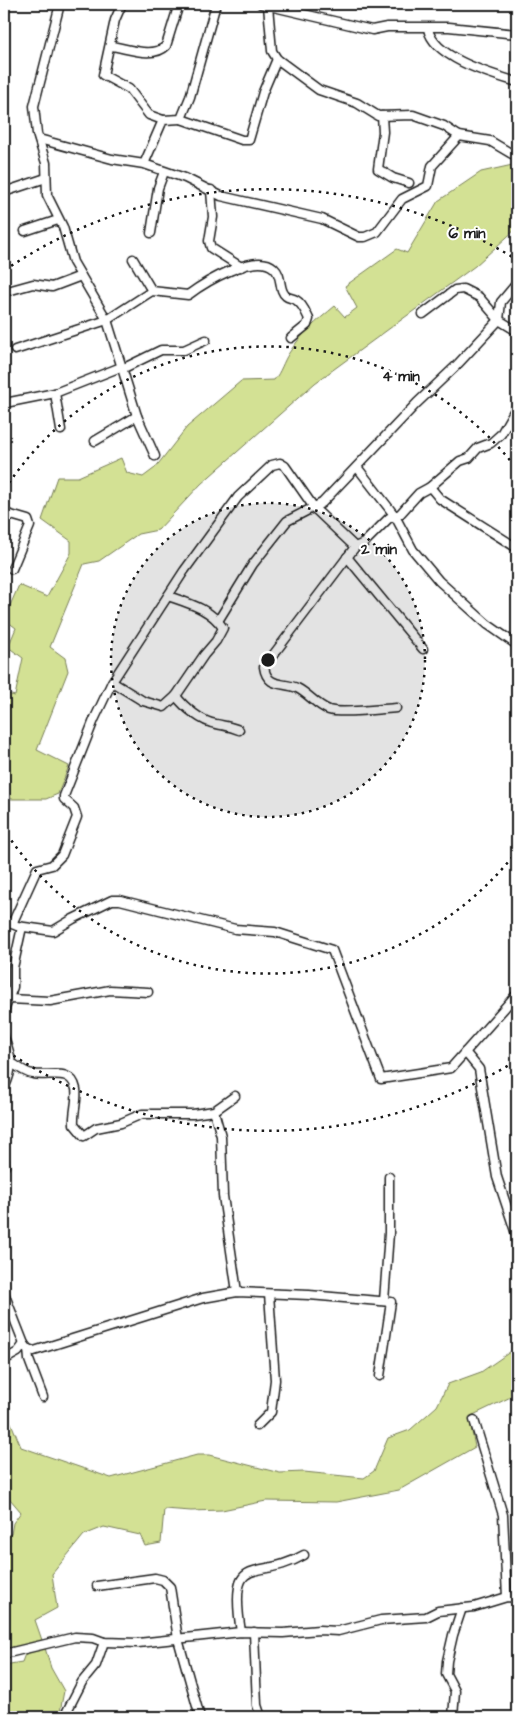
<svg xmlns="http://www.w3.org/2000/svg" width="521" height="1721" font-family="'Architects Daughter',sans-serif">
  <rect width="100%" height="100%" fill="#fff"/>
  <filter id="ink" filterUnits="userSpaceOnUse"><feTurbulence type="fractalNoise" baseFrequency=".02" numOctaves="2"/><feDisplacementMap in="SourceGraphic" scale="10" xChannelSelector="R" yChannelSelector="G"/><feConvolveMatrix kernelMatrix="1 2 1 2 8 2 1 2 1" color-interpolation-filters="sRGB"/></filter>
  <g filter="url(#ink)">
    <g fill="#d3e194" stroke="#787e58">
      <path d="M517,164V228L475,266L315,383L201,484L158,530L138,534L99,561L84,564L50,647L65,658L68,671L37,750L69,766L58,794L46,799H4V693L15,696L23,658L8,647L16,628L4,619L19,585L47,597L71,553V541L42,520L57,477H78L121,458L127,473L143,477L155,468L187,427L241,381L274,380C281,372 283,362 289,353C301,334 317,321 335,306L345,317L357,308L345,286L397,249L407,253L438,201L481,172Z"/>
      <path d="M517,1347V1394L469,1417L475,1447L399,1490L336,1502L266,1501L222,1510L191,1511L164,1509L161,1543L145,1546L140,1535L104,1527L84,1535L52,1574L57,1608L35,1620L43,1643L4,1652V1537L11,1534L13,1523L21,1512L4,1492V1406L21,1447L111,1478L197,1455H209L280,1473L304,1472L364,1478L374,1471L388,1438L410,1430L437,1406L448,1384L481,1372Z"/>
      <path d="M45,1648L51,1668L64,1691L59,1717H4V1665L22,1662L25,1654Z"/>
    </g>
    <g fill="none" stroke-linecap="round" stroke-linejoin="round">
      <g stroke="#1c1c1c" stroke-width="11">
        <g id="street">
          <path d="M60,4L34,106L37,134L46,163L47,195L63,227L73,262L107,320L137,416L95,441"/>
          <path d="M122,4L115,20L103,75L129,89L149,115L163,120"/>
          <path d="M216,4L190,97L181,119L163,120L144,164L185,178L221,196L322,219L359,237H365L377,232L402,199L428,186L432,166L459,136"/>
          <path d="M261,4L372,30L387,27H449L517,34"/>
          <path d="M268,6L272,51L277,59L319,90L357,103L378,116L413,115L444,126L459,136L490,141L512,154"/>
          <path d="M428,29C434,58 491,74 517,82"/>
          <path d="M111,46C127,48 153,59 166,46L179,4"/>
          <path d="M382,116L383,132L378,169L393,178L409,183"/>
          <path d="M181,119L242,140H249L263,92L277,59"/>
          <path d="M39,139L112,159L144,164"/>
          <path d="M211,190L213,217L209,241L211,248L241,267"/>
          <path d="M4,192L46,178"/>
          <path d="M25,231L58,220"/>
          <path d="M151,233L158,188L164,172"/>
          <path d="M133,259L152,291"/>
          <path d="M4,292L33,284L52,287L81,276"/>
          <path d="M423,314L455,290L463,289L479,297L499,320L517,331"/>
          <path d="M15,350L107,320L152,291L188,295C204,283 256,251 274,268C283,276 278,290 286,296C288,298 293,298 296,300C303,304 306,313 309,319L307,325L291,338"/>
          <path d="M122,369L161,350H184L206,340"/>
          <path d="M55,393L61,430"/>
          <path d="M10,402L55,393L121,367"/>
          <path d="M137,416L155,456"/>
          <path d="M357,467L395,516L413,550L439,581L487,624L517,645"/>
          <path d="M430,487L440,499L517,548"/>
          <path d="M4,513L28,520L30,526L12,569"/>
          <path d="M347,557L423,649"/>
          <path d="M168,596C188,603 211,609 223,628L216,641L204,655L176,696C184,707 202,722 216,724C225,726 230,726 239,730"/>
          <path d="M218,621L253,564L287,521L322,503L417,403L456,366L499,320L501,302L517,283"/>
          <path d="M112,682L143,701L164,707L176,696"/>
          <path d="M396,708C381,709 342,714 329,710C316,705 309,694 297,688C283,682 267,688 264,667L355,547L364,543L389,518L400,514L419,493L430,487L460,461L469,458L478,448L491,443L501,434L517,406"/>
          <path d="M4,920L17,926L53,931L73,919L112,900H120L235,929L275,932L332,950L381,1079L451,1068L517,994"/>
          <path d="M12,924L37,869L52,865L62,855L77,817L74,808L64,799V796L94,720L112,682L184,571L238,497L272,465L280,463L285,466L315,509L355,547"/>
          <path d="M9,999L50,1001L110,990L148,992"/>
          <path d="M4,1011L13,987V968L22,927"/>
          <path d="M4,1037C12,1057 14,1069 4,1088"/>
          <path d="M465,1052L479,1069L497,1177L517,1237"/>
          <path d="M12,1063C18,1067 25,1073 33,1074C47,1078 71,1066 76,1089C78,1099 73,1112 74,1124L84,1136L96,1128L121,1123L142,1114H193L214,1111L235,1096"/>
          <path d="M214,1111L221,1136L223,1196L237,1292"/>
          <path d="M4,1160L5,1166"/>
          <path d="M4,1293L24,1344L28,1349L34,1351L203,1298L237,1292L309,1295L391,1302L380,1376"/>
          <path d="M384,1301L389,1233V1177"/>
          <path d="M28,1349L29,1360L43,1397"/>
          <path d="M4,1360L18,1352L24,1344"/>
          <path d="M474,1420L503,1515L507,1597"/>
          <path d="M257,1426L271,1412L275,1380L269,1294"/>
          <path d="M97,1586L155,1578L163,1580L170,1587L178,1639L200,1717"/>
          <path d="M241,1632C228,1548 256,1583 304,1555"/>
          <path d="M254,1632L257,1705L261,1717"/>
          <path d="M4,1654L75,1637L93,1638L104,1642L138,1643L241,1632L283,1633L319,1630L338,1631L381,1620L426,1617L438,1611L474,1607L507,1597L517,1598"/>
          <path d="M64,1717L82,1682L96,1665L104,1642"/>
          <path d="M453,1717L455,1691L446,1674L447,1661L453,1635L462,1608"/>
        </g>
      </g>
      <use href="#street" stroke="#fff" stroke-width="8"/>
    </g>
  </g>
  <circle cx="268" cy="660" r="157" fill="#1c1c1c" fill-opacity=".12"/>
  <g fill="none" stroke="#1c1c1c" stroke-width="2.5" stroke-dasharray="2.5 5">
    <circle cx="268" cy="660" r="157"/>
    <path d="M517 851A314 314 0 0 1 5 831M5 489A314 314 0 0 1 517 469"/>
    <path d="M514 1062A471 471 0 0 1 5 1050M5 270A471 471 0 0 1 514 258"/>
  </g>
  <circle cx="268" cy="660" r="8" fill="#1c1c1c" stroke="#fff" stroke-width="2.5"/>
  <g font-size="15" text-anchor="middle" font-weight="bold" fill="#1c1c1c" stroke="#fff" stroke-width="4" stroke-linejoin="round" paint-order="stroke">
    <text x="467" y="238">6 min</text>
    <text x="401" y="381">4 min</text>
    <text x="379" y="554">2 min</text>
  </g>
  <rect width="521" height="1721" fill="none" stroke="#fff" stroke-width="20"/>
  <rect x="10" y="10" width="501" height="1701" fill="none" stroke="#1c1c1c" stroke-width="2" filter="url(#ink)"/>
</svg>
